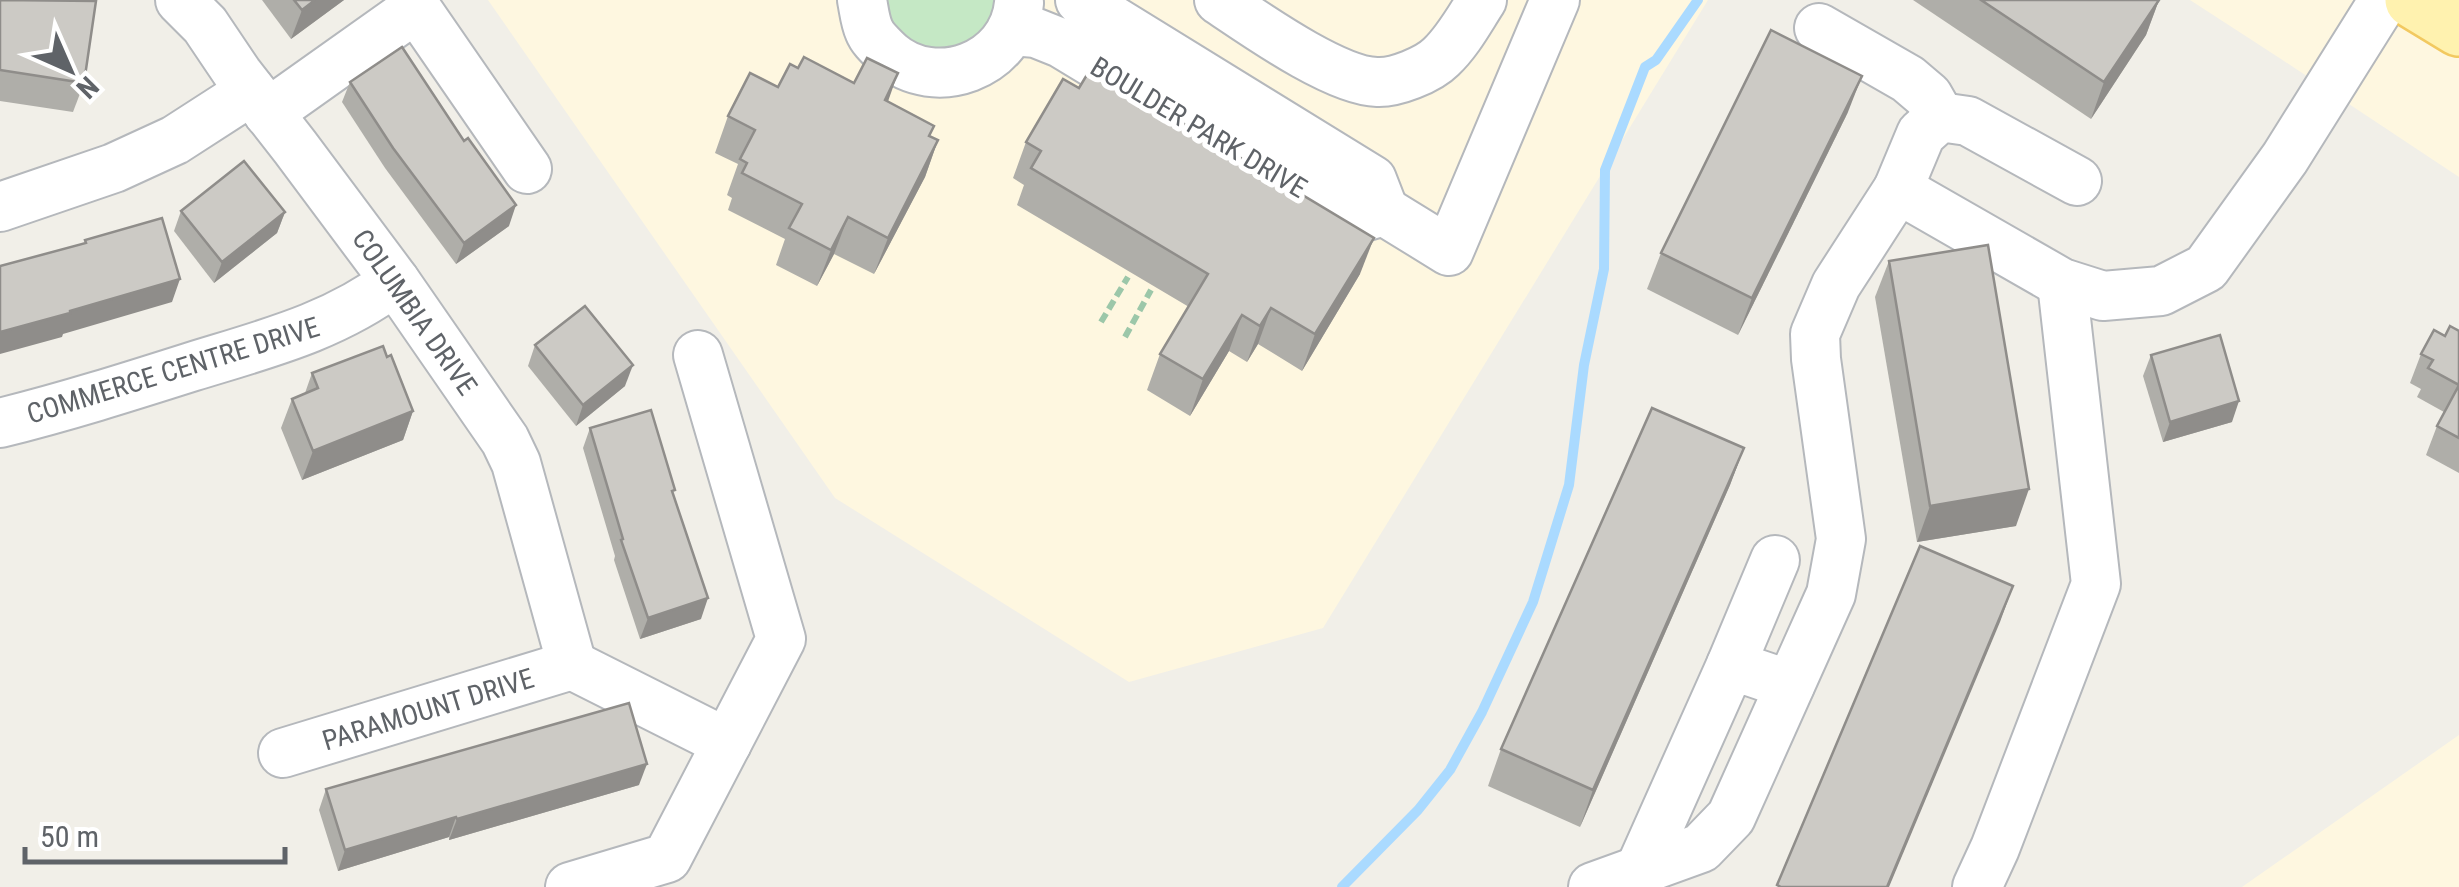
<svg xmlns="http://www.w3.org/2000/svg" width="2459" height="887" font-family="'Roboto Condensed',sans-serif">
  <rect width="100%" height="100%" fill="#f1efe8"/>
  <g fill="#fef7e0">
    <path d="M488,0H1708L1323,628L1129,682L835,498Z"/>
    <path d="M2190,0H2459V177L2281,59Z"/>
    <path d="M2459,735V887H2242Z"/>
  </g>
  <path fill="#c5e8c5" d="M862,0H1019V10L925,72Z"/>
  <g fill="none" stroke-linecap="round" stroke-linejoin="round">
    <path stroke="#aadaff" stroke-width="10" d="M1342,887L1418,810L1450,770L1482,712L1533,602L1569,485L1584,365L1604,269L1605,170L1645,67L1656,60L1698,0"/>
    <g stroke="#b5b8bc" stroke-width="52">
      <g id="minor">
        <path d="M180,0L205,25L238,74L295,147L395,281L505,440L516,463L572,665"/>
        <path d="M862,0C864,10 865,21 869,30C873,40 882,47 889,54C935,94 1013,66 1019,3"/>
        <path d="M1219,0C1255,24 1335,81 1377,82C1395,83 1428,70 1441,57C1458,41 1469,20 1482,0"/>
        <path d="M416,8L527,169"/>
        <path d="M1819,28L1908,79L1928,96L1940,117"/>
        <path d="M1011,31L1036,33L1061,43L1353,220L1384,211L1372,180L1080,0"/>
        <path d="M268,113L416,8L411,0"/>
        <path d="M1898,189L1921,134L1940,117L1968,121L2077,181"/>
        <path d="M0,207L114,168L175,140L251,91"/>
        <path d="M1384,211L1449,251L1555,0"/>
        <path d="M0,423C65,407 128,387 191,367C265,344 332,328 395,281"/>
        <path d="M572,665L727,743"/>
        <path d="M1731,665L1775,560"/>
        <path d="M283,753L572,665"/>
        <path d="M1639,871L1731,665L1790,685"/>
        <path d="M570,887L667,858L781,639L698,355"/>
        <path d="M1593,887L1701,848L1731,817L1831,594L1841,539L1816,359L1815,334L1836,285L1898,189L2062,283L2103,296L2161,291L2206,268L2285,158L2384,0"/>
        <path d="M1977,887L1995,848L2096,584L2062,283"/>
      </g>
    </g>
    <g stroke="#f2c960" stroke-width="60">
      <path id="major" d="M2413,0L2459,28"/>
    </g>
    <g stroke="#9cc7a9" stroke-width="6" stroke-dasharray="10 5" stroke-linecap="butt">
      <path d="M1101,322L1128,277"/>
      <path d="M1125,337L1151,290"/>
    </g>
    <use href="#minor" stroke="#fff" stroke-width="48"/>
    <use href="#major" stroke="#fff2af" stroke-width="55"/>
  </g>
  <g fill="#afaea9">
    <path d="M0,0L84,83L73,112L0,101Z"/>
    <path d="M262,0H344L291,39Z"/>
    <path d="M1913,0H2159L2146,35L2091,119Z"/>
    <path d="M350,82L509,226L456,264L385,168L342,102Z"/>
    <path d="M778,87L888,102L934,126L930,136L938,140L925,177L874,274L834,254L817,286L776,265L785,239L728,210L732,198L727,195L738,164L715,153L728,116Z"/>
    <path d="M1848,112L1738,335L1647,289L1661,253Z"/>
    <path d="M1026,142L1360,274L1302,371L1258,344L1247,362L1229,351L1190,416L1147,390L1160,354L1189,307L1017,205L1024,185L1013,178Z"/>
    <path d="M181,211L285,212L277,233L214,283L174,231Z"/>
    <path d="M1889,261L2016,526L1917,542L1875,297Z"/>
    <path d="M2459,331V473L2426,455L2437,426L2444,412L2417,397L2421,389L2410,383L2421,354L2445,336Z"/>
    <path d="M535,345L625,386L576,426L528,366Z"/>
    <path d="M2151,355L2232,422L2163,442L2143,376Z"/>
    <path d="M387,357L413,411L403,440L302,480L281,428L292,399L305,393L312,373Z"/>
    <path d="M590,428L673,494L701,619L640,639L614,560L615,556L583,448Z"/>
    <path d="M1744,448L1730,485L1580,827L1488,786L1501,749Z"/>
    <path d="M639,785L449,840V837L338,871L319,810L326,789Z"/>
  </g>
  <g fill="#8f8d8a">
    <path d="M315,0H344L291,39L302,10Z"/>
    <path d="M2159,0L2146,35L2091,119L2104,82Z"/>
    <path d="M898,73L885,110V100Z"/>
    <path d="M1862,76L1848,112L1738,335L1752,298Z"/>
    <path d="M938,140L925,177L874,274L888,238Z"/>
    <path d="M516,205L509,226L456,264L464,243Z"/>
    <path d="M285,212L277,233L214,283L222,262Z"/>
    <path d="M848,217L834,254L817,286L831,250Z"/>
    <path d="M1374,238L1360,274L1302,371L1315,334Z"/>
    <path d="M180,279L172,302L63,334L62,337L0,354V332Z"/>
    <path d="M1271,308L1258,344L1247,362L1260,326Z"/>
    <path d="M1242,315L1229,351L1190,416L1203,379Z"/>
    <path d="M633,365L625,386L576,426L583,405Z"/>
    <path d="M2239,401L2232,422L2163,442L2170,422Z"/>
    <path d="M413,411L403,440L302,480L313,451Z"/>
    <path d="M1744,448L1730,485L1580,827L1593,790Z"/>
    <path d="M2029,489L2016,526L1917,542L1930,506Z"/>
    <path d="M2013,586L2000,622L1889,887H1887Z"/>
    <path d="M708,598L701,619L640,639L648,618Z"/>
    <path d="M647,764L639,785L449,840L457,819Z"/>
    <path d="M456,817L449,837L338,871L345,850Z"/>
  </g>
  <g fill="#cccac5" stroke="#8f8d8a" stroke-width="2.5">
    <path d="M0,0L96,1L84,83L0,70Z"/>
    <path d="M294,0H315L302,10Z"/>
    <path d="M1981,0H2159L2104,82Z"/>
    <path d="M1771,30L1862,76L1752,298L1661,253Z"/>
    <path d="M402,47L464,141L468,138L516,205L464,243L393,148L350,82Z"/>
    <path d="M804,57L854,83L867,58L898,73L885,100L934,126L929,136L938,140L888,238L848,217L831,250L789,228L802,204L742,173L747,163L740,159L755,130L728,116L750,73L778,87L790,64L798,68Z"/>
    <path d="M1091,68L1374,238L1315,334L1271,308L1260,326L1242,315L1203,379L1160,354L1208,274L1031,168L1041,151L1026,142L1063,79L1079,88Z"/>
    <path d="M244,161L285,212L222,262L181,211Z"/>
    <path d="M162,218L180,279L70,311V313L0,332V266L86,243L85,240Z"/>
    <path d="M1988,245L2029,489L1930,506L1889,261Z"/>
    <path d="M585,306L633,365L583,405L535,345Z"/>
    <path d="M2450,326L2459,331V385L2428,368L2433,360L2421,354L2434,330L2445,336Z"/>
    <path d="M2220,335L2239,401L2170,422L2151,355Z"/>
    <path d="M383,346L387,357L391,355L413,411L313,451L292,399L318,388L312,373Z"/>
    <path d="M2459,385V438L2437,426Z"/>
    <path d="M1652,408L1744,448L1593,790L1501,749Z"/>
    <path d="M651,410L675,490L672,491L708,598L648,618L621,540L623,539L590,428Z"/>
    <path d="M1920,546L2013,586L1887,887H1781L1777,885Z"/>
    <path d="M629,703L647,764L457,819L456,817L345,850L326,789Z"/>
  </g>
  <g text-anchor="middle" stroke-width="10" stroke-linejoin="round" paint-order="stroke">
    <g font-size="28" fill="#5f6368" stroke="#fff">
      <text transform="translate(1199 127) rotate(31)" y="10">BOULDER PARK DRIVE</text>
      <text transform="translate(415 312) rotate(55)" y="10">COLUMBIA DRIVE</text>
      <text transform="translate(173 370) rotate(-17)" y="10">COMMERCE CENTRE DRIVE</text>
      <text transform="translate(428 709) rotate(-17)" y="10">PARAMOUNT DRIVE</text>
    </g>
  </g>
  <g transform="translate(70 70) rotate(135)" stroke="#ffffff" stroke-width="8" paint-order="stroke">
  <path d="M0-8L18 38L0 25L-18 38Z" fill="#5f6368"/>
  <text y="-15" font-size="28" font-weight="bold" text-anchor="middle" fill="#5f6368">N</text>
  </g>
  <path d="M25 847v15h260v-15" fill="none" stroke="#5f6368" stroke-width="5"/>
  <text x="40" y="847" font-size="30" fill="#5f6368" stroke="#ffffff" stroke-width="8" paint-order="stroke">50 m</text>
</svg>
